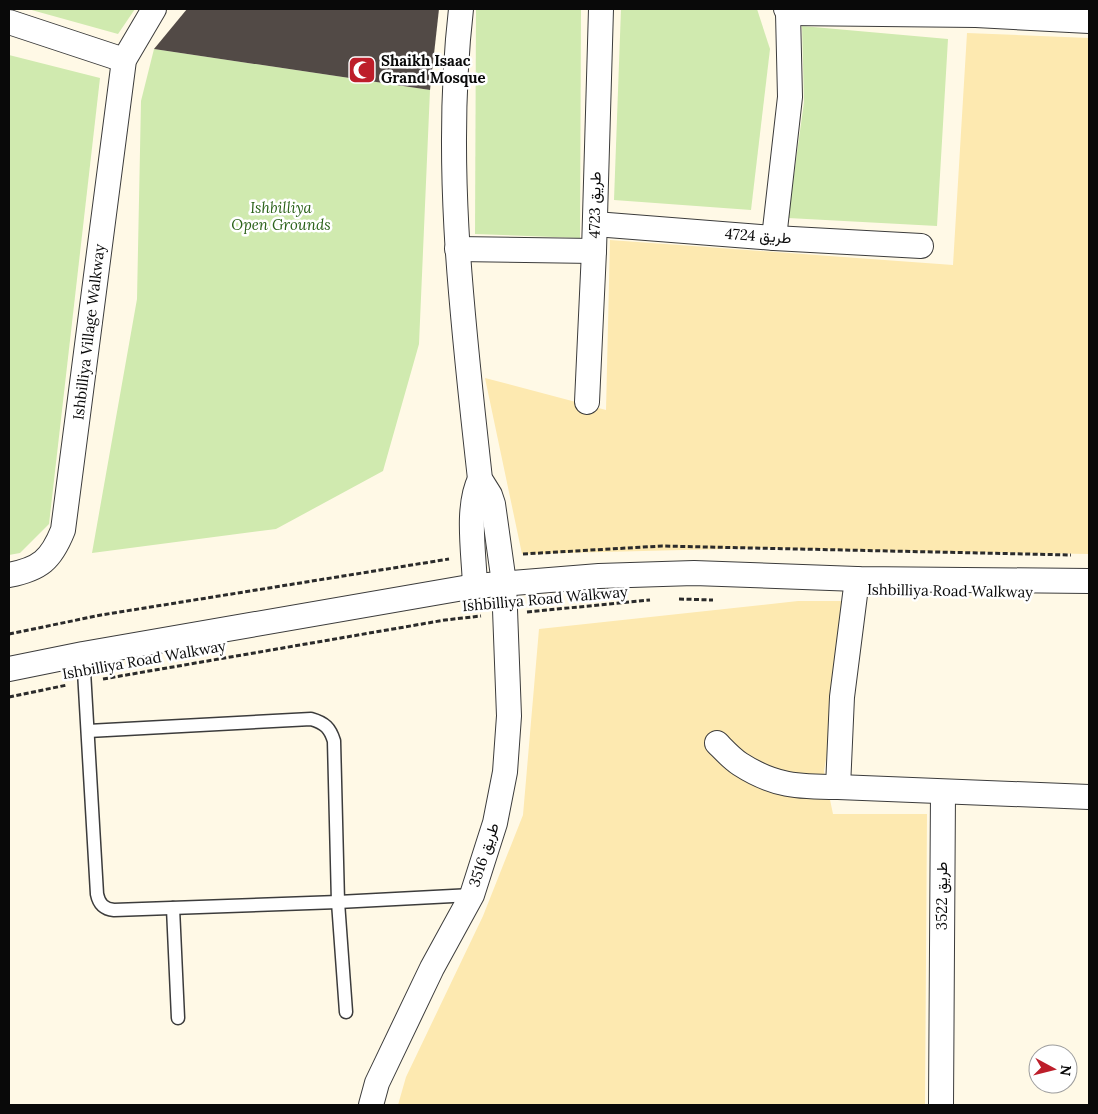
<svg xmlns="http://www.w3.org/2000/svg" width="1098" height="1114" font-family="Lora,Vazirmatn,serif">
  <rect width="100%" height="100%" fill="#fff9e6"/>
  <g fill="#d0eaaf">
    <path d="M28,9H135L118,34Z"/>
    <path d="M476,9H581L580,238L475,234Z"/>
    <path d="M621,9H757L770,49L751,210L614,200Z"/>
    <path d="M802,26L948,39L937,226L788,218L804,102Z"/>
    <path d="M154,49L430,90L419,344L383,471L276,529L92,553L137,299L141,101Z"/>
    <path d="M9,55L100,78L49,524L20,553L9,555Z"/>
  </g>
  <g fill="#fde9b0">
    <path d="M967,33L1089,38V554L764,548L522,554L485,378L606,410L610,240L953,265Z"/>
    <path d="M798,601H854L824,771L833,814H927L925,1105H398L406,1077L483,916L523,815L539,629Z"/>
  </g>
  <path fill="#524a46" d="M187,9H439L430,90L154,49Z"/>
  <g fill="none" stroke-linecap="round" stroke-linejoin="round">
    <g stroke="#3c3c3c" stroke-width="15">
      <g id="lane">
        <path d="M83,654L97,894C99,904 104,909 114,910L338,902L472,895"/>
        <path d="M88,731L311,719C325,723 330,728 334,741L338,902L346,1012"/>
        <path d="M173,908L178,1018"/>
      </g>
    </g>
    <g stroke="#3c3c3c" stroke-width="26">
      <g id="street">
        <path d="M788,13L976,15L1089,21"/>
        <path d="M9,22L124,60"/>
        <path d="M595,224L774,238L921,246"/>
        <path d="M774,238L790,97L788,13L786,9"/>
        <path d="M457,249L594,251"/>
        <path d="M587,402L594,251L601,9"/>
        <path d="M9,575C40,569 51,560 63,530L124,60L154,9"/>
        <path d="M475,586C474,554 466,507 480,479"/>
        <path d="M9,669L83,654L475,586L599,576L694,573L857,579L1089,581"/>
        <path d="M717,743C724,750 731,758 740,764C774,786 798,787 838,787L1089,797"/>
        <path d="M838,787L842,697L857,579"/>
        <path d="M371,1105L377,1083L432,968L472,895L495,823L505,772L509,716L504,583L493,504L490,495L480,479C463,323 443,166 461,9"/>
        <path d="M941,1105L943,792"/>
      </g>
    </g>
    <g stroke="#2b2b2b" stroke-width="3" stroke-dasharray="5 2.5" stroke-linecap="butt">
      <path d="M523,554L662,546L1071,555"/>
      <path d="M679,599L713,600"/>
      <path d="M527,612L650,600"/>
      <path d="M9,634L101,615L449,559"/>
      <path d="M103,679L445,620L481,616"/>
      <path d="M9,697L67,685"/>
    </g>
    <use href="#lane" stroke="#fff" stroke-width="12"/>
    <use href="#street" stroke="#fff" stroke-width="24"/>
  </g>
  <defs>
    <g id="mosque-square" transform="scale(1.4375)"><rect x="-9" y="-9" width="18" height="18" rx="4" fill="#bd1e2a" stroke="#fff"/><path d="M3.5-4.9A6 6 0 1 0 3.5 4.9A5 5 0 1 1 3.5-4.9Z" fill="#fff"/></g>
  </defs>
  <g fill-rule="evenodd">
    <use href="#mosque-square" x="362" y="70"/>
  </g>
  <g text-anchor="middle" stroke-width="5" stroke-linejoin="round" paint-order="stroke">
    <g font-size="15" font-weight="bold" fill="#090909" stroke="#fff" text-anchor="start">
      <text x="381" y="66">Shaikh Isaac<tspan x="381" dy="17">Grand Mosque</tspan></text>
    </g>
    <g font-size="15" fill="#090909" stroke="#fff">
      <text transform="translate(595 205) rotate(-89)" y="5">طريق 4723</text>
      <text transform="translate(758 236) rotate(4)" y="5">طريق 4724</text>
      <text transform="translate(89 332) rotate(-83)" y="5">Ishbilliya Village Walkway</text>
      <text transform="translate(950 591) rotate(1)" y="5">Ishbilliya Road Walkway</text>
      <text transform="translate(545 599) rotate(-5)" y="5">Ishbilliya Road Walkway</text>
      <text transform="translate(144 660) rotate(-10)" y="5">Ishbilliya Road Walkway</text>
      <text transform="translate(484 855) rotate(-72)" y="5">طريق 3516</text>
      <text transform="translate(942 896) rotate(-90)" y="5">طريق 3522</text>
    </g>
    <g font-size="15" font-style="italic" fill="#2b6219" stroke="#fff">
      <text x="281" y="213">Ishbilliya<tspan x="281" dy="17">Open Grounds</tspan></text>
    </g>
  </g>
  <rect width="1098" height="1114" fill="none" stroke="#090909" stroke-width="20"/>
  <g transform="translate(1053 1069) rotate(97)"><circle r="24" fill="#ffffff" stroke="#9d9d9d"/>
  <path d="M0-4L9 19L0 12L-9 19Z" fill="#bd1e2a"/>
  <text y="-8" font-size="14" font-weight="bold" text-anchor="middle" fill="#090909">N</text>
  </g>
</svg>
